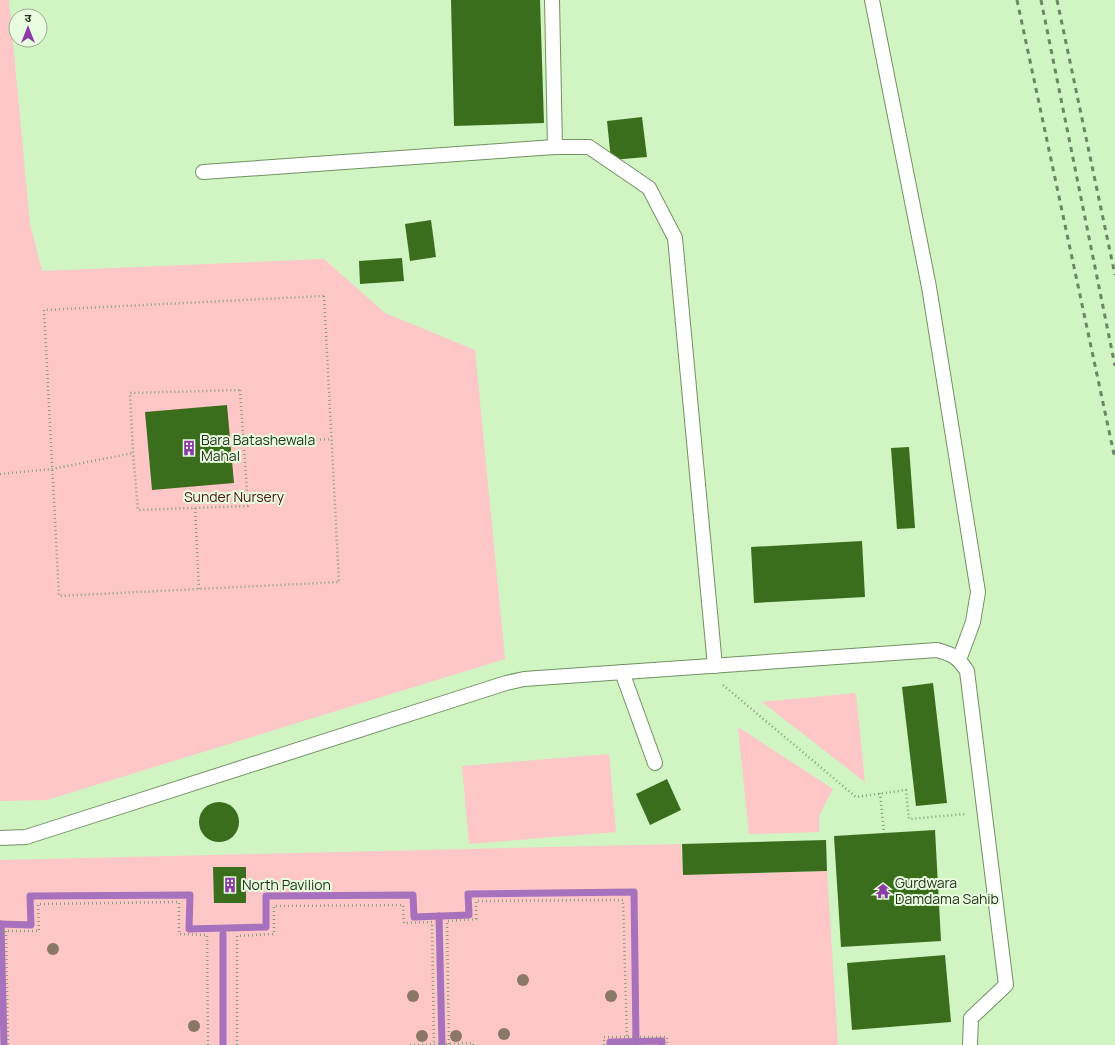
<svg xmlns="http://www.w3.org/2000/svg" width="1115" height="1045" font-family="Manrope,'Noto Sans Devanagari',sans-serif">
  <rect width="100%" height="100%" fill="#d1f4c3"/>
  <g fill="#fdc7c8">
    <path d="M0,0H9L30,224L42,271L324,259L385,313L475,350L505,659L47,800L0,801Z"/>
    <path d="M856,693L865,782L762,702Z"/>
    <path d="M738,727L833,789L819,816V832L749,834Z"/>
    <path d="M609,754L616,832L469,844L462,766Z"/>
    <path d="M681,844L683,875L827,871L838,1045H0V860Z"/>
  </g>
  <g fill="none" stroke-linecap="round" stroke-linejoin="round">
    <g stroke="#a871bd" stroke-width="7">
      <path d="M439,916L442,1045"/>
      <path d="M0,924L31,925L30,896L190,895L189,929L266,927V896L413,895L414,917L469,915L468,894L634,892L636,1042"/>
      <path d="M1,924L4,1045"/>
      <path d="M223,934V1045"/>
      <path d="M610,1045V1042L662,1041V1045"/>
    </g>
  </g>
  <g fill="#3a6e1c">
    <path d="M451,0H540L544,123L454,126Z"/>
    <path d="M642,117L647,157L611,160L607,121Z"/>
    <path d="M431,220L436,257L410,261L405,224Z"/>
    <path d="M402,258L404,281L360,284L359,261Z"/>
    <path d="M227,405L234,483L152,490L145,412Z"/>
    <path d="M909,447L915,528L897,529L891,448Z"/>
    <path d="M862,541L865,597L754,603L751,547Z"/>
    <path d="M933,683L947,803L916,806L902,687Z"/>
    <path d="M667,779L681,810L650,825L636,794Z"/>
    <circle cx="219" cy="822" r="20"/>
    <path d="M935,830L941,941L841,947L834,836Z"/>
    <path d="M826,840L827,871L683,875L682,844Z"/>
    <path d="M213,867H246V903H214Z"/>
    <path d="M945,955L951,1022L852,1030L847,963Z"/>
  </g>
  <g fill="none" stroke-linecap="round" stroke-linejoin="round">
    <g stroke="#719163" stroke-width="16">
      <g id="lane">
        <path d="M552,0L555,147"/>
        <path d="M872,0L929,287L978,592L973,622L959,660"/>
        <path d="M203,172L555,147H589L649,188L675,238L715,666"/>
        <path d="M622,672L655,763"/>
        <path d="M0,838L26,837L506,683L524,679L937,650C952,654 958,657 967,671L1006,985L971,1018L970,1045"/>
      </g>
    </g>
    <g stroke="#87a07c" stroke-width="2.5" stroke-dasharray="1 3" stroke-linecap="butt">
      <path d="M324,296L339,582L59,596L44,310Z"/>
      <path d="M240,390L248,506L138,510L133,453L130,393Z"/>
      <path d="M244,443L332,439"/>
      <path d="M0,474L52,469L133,453"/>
      <path d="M195,508L199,589"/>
      <path d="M723,685L856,797L906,790L909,819L966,814"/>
      <path d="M880,793L884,833"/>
      <path d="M0,931H39L38,904L179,902V934L207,935L208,1045"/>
      <path d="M6,931L8,1045"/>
      <path d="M449,1044L447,921L476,919V901L623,900L627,1037"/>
      <path d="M237,1045V936L274,934V906L403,905L404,923L432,922L434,1044"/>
      <path d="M410,1045L473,1043V1045"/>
      <path d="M604,1045V1037H667V1045"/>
    </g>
    <use href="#lane" stroke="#fff" stroke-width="14"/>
    <g stroke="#6e8464" stroke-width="3" stroke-dasharray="5 5" stroke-linecap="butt">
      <path d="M1017,0L1115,459"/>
      <path d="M1041,0L1115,366"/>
      <path d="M1057,0L1115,275"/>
    </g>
  </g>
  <g fill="#8a7766">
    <circle cx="53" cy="949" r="6"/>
    <circle cx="523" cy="980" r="6"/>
    <circle cx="413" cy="996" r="6"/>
    <circle cx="611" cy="996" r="6"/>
    <circle cx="194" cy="1026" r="6"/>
    <circle cx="504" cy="1034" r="6"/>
    <circle cx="422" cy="1036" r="6"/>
    <circle cx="456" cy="1036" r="6"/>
  </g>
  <defs>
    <g id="building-bare" transform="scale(1.2)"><path d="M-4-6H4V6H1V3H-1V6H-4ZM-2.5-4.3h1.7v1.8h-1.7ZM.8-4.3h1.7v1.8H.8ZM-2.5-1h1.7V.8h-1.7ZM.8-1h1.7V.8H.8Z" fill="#8d3aa9" stroke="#e8fddf" stroke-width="2.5" paint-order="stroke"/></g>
    <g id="temple-bare" transform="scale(1.2)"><path d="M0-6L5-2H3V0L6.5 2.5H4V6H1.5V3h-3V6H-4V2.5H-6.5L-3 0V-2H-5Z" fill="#8d3aa9" stroke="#e8fddf" stroke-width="2.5" paint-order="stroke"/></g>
  </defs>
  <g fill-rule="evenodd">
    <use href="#building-bare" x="189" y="448"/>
    <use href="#building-bare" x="230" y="885"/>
    <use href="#temple-bare" x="883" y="891"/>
  </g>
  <g text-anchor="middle" stroke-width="4" stroke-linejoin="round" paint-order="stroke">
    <g font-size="14" fill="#25321f" stroke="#e8fddf" text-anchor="start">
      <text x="201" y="445">Bara Batashewala<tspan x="201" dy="16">Mahal</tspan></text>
      <text x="895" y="888">Gurdwara<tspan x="895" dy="16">Damdama Sahib</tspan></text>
      <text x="242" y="890">North Pavilion</text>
    </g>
    <g font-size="14" fill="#50101a" stroke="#e8fddf">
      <text x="234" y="502">Sunder Nursery</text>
    </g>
  </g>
  <g transform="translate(28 28)"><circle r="19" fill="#e8fddf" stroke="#9aac92"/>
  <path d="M0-3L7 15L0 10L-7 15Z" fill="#8d3aa9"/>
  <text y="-6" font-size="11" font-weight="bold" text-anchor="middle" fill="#25321f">उ</text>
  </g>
</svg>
